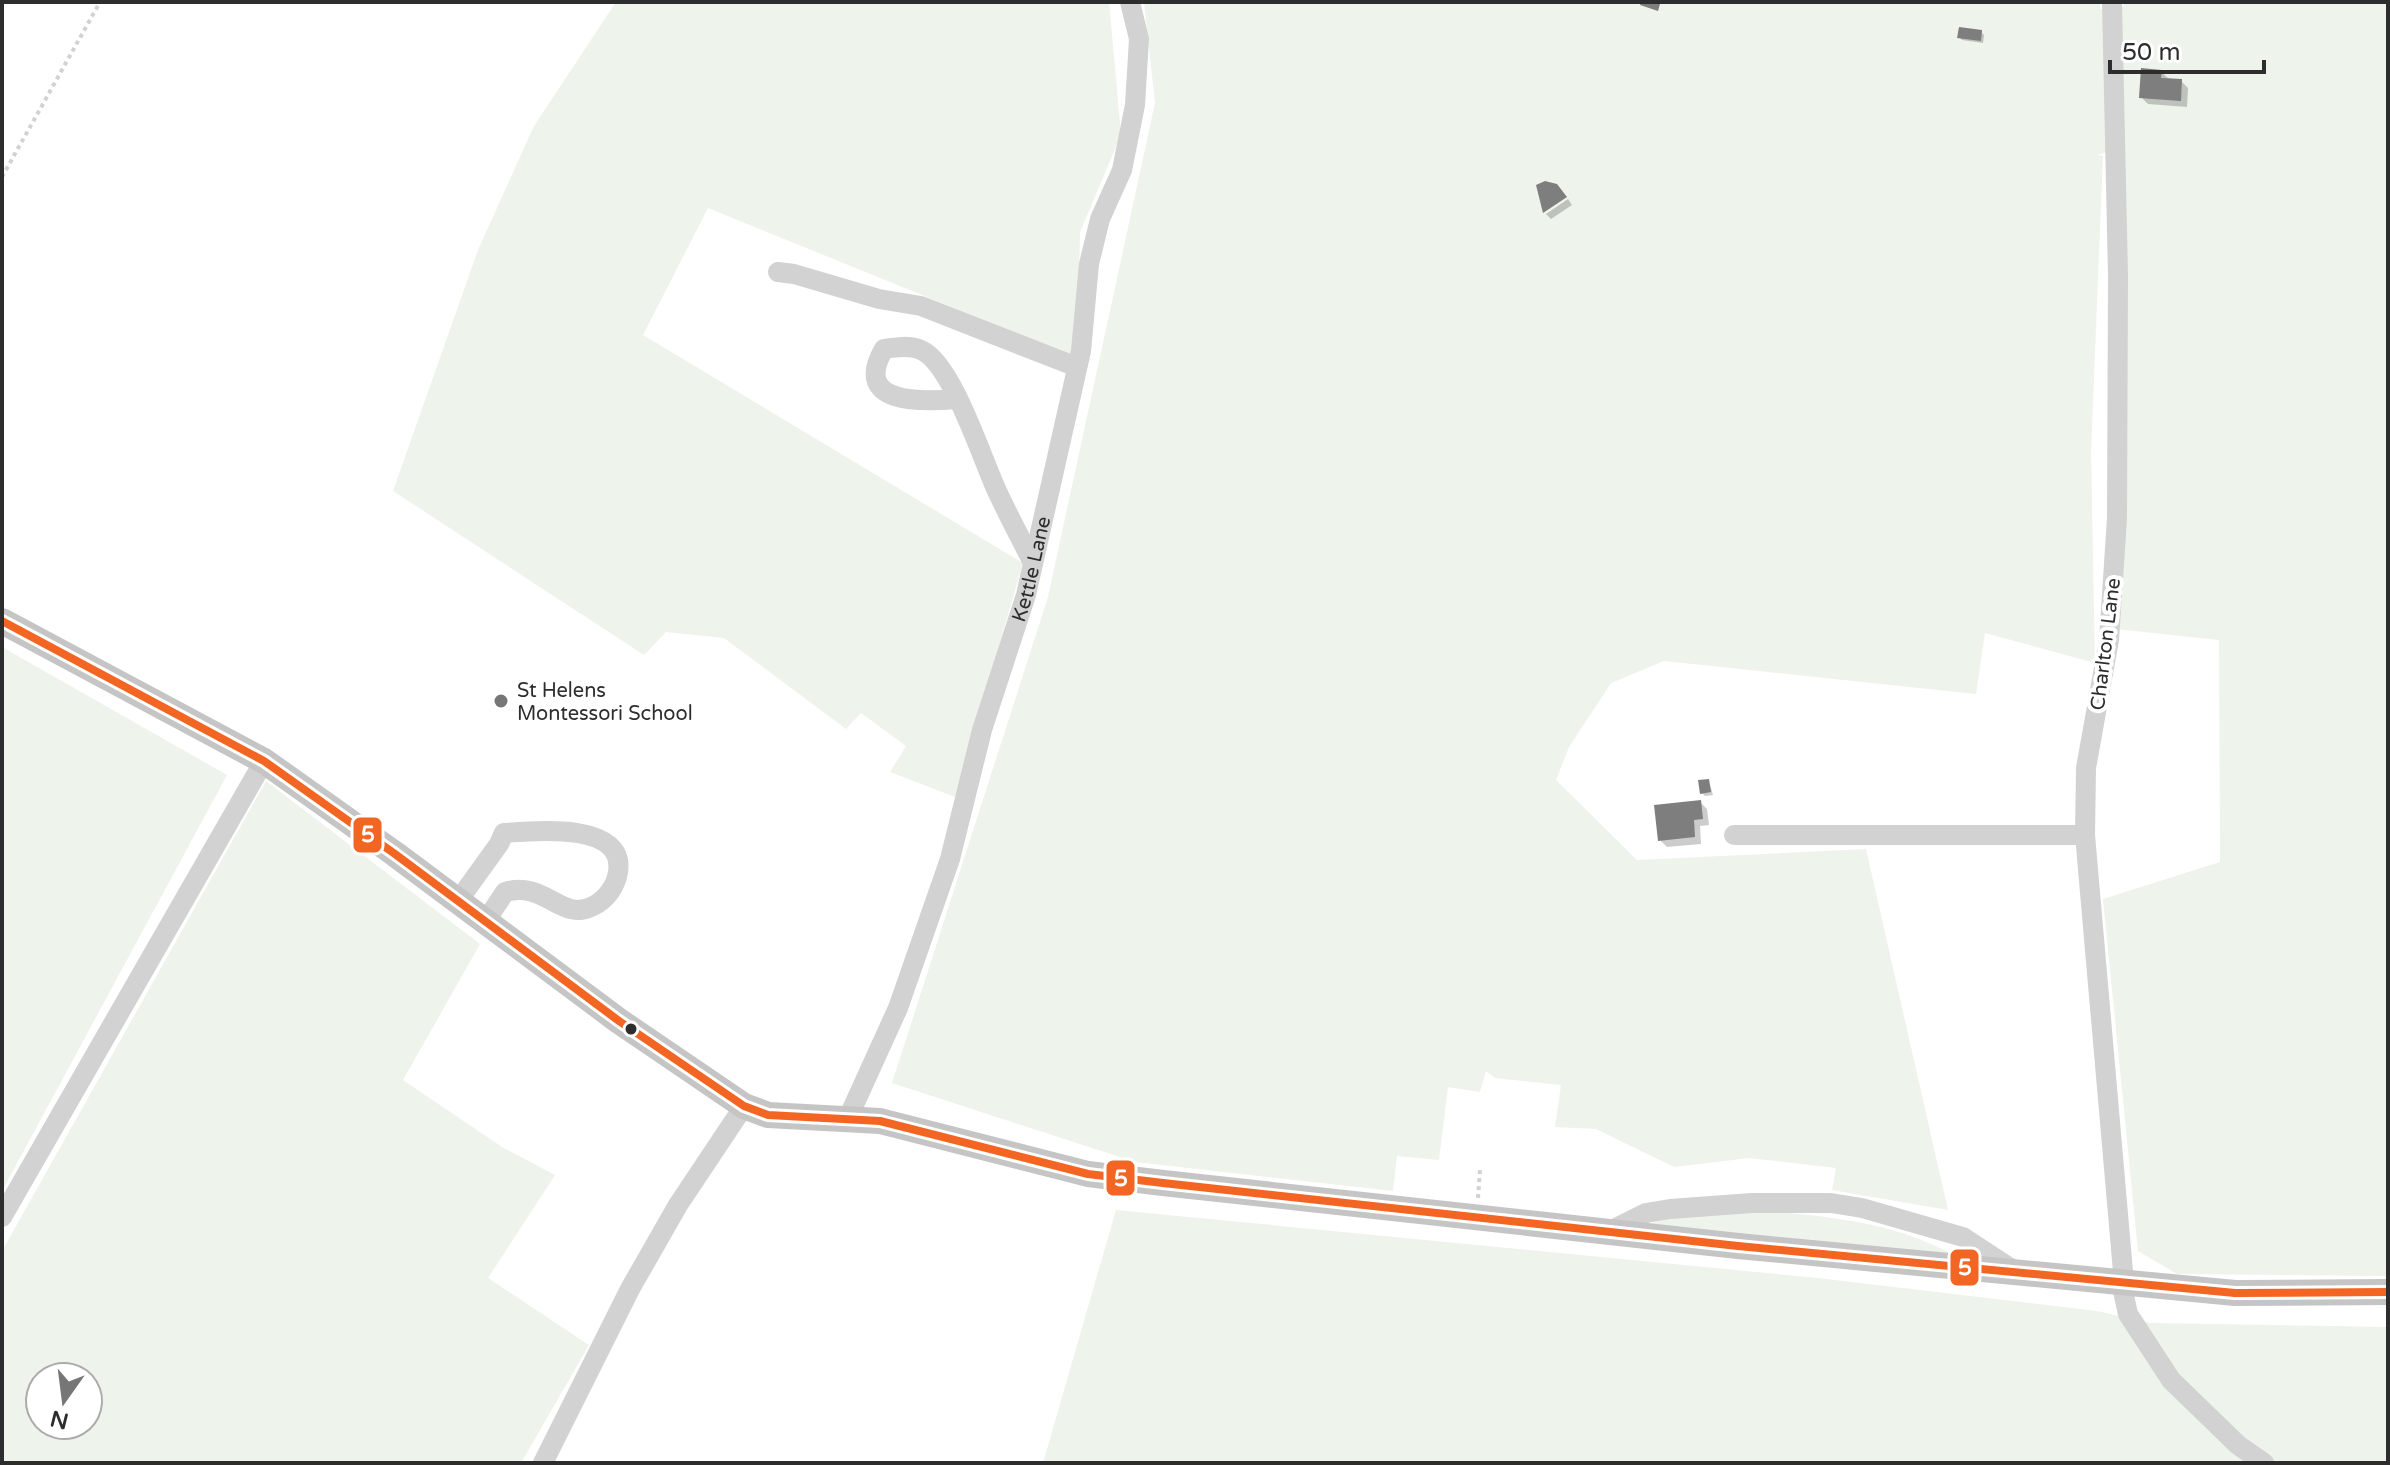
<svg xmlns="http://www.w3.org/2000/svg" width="2390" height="1465" font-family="'Varela Round',sans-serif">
  <rect width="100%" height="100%" fill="#fff"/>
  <g fill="#eef3eb" fill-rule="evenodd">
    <path d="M616,2H1109L1121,135L1080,232L1077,358L708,208L643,335L1023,563L955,797L890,772L906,746L861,713L846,729L724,638L666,632L644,655L393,491L478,250L534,126Z"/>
    <path d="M1144,2H2100V9L2123,7L2124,2H2388V1276L2177,1274L2138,1251L2103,899L2220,862L2219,640L2116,629L2125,147L2097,155L2103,156L2091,452L2095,663L1985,633L1976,694L1664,661L1611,683L1569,747L1556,780L1637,860L1866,849L1948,1210L1832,1190L1836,1168L1749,1158L1674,1167L1596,1129L1555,1127L1561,1085L1495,1078L1486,1071L1480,1092L1448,1087L1439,1160L1397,1156L1393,1191L1135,1162L892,1083L1048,597L1155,103Z"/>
    <path d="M2,647L227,775L2,1191Z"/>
    <path d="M266,781L480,944L403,1080L502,1147L555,1175L488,1278L589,1345L521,1463H2V1251ZM40,1377H88V1425H40Z"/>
    <path d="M1734,1209C1812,1215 1891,1218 1960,1259L1649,1224L1678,1214Z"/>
    <path d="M1116,1210L1818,1278L2097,1311L2150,1323L2388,1327V1463H1043Z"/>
  </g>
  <g fill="#0003">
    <path d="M1981,32L1984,35L1983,43L1962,40L1959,37Z"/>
    <path d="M2161,72L2168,78L2181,81L2188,88L2187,107L2148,104L2141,97Z"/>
    <path d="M1568,199L1572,205L1551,219L1546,214Z"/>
    <path d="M1709,781L1713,795L1705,796L1702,793Z"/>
    <path d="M1700,802L1707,809L1709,825L1700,826L1701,844L1667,847L1660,840Z"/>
  </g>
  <g fill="#7e7e7e">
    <path d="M1641,2H1655L1660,4L1658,11L1640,5Z"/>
    <path d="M1959,27L1982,30L1981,41L1957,38Z"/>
    <path d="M2141,68L2162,70L2161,78L2182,79L2181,101L2139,98Z"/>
    <path d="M1545,181L1557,184L1567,197L1543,213L1536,185Z"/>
    <path d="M1709,779L1711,792L1700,794L1698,780Z"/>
    <path d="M1701,800L1703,819L1694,820L1695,837L1658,841L1654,805Z"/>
  </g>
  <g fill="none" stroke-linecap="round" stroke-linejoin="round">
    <g stroke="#d2d2d2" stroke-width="4" stroke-dasharray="4 4" stroke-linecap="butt">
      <path d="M2,177L100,2"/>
      <path d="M1478,1198L1480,1170"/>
    </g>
    <g stroke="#d2d2d2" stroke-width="20">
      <path d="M2112,2L2118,276L2117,518L2109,640L2086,768L2085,835L2124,1283"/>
      <path d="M778,272L794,274L879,299L921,306L1077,367"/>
      <path d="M957,399C923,402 851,405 884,349C896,347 910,345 921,350C952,363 982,459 997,491C1008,515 1021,539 1033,563"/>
      <path d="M1734,835H2085"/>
      <path d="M458,901L499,844L504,833C532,831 626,821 618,872C616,886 606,900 593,906C562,923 545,880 505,892L485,922"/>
      <path id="s1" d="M848,1118L898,1008L950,859L982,730L1026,595L1081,351L1089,264L1100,219L1122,170L1135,105L1139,39L1130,2"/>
      <path d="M2,1217L264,761"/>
      <path d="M1610,1231L1646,1213L1670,1209L1752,1203H1831L1862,1208L1963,1237L2018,1273"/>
      <path d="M2121,1282L2128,1314L2171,1380L2238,1445L2264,1463"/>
      <path d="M543,1463L630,1289L678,1205L744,1106"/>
    </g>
    <path stroke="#c5c5c5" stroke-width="26" d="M2,621L264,761L395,854L619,1021L744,1106L768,1115L880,1121L1088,1174L1163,1183L1738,1246L2235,1293L2388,1292"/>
    <g stroke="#fff" stroke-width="14">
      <path id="bus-1" d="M2,621L264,761L395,854L619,1021L744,1106L768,1115L880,1121L1088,1174L1163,1183L1738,1246L2235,1293L2388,1292"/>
    </g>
    <use href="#bus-1" stroke="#f26522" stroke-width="8"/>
  </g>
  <circle fill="#767676" stroke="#fff" stroke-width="3" cx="501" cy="701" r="8"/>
  <circle fill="#2d2d2d" stroke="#fff" stroke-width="3" cx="631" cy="1029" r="7"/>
  <g text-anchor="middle" stroke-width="8" stroke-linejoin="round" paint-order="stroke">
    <g font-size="20" fill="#2d2d2d" stroke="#fff">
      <text dy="7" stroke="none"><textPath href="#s1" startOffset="580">Kettle Lane</textPath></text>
      <text transform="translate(2105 644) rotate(-83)" y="7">Charlton Lane</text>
    </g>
    <g font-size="20" fill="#2d2d2d" stroke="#fff" text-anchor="start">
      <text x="517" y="697">St Helens<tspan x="517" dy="23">Montessori School</tspan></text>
    </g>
  </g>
  <g stroke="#fff" stroke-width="3">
    <rect x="352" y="816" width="31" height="38" rx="8" fill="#f26522"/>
    <rect x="1105" y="1159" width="31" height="38" rx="8" fill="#f26522"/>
    <rect x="1949" y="1248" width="31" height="39" rx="8" fill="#f26522"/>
  </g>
  <g font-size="22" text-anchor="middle" font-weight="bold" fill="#fff">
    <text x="368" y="842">5</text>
    <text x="1121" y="1186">5</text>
    <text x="1965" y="1275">5</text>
  </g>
  <rect width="2390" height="1465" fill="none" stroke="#2d2d2d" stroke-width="8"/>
  <g transform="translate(64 1401) rotate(194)"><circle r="38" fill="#ffffff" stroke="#ababab" stroke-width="2"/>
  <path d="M0-6L14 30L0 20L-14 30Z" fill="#767676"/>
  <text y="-12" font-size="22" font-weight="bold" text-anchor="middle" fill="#2d2d2d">N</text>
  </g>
  <path d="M2110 60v12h154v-12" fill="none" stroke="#2d2d2d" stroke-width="4"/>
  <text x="2122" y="60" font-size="24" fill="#2d2d2d" stroke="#ffffff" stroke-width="6" paint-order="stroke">50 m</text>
</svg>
